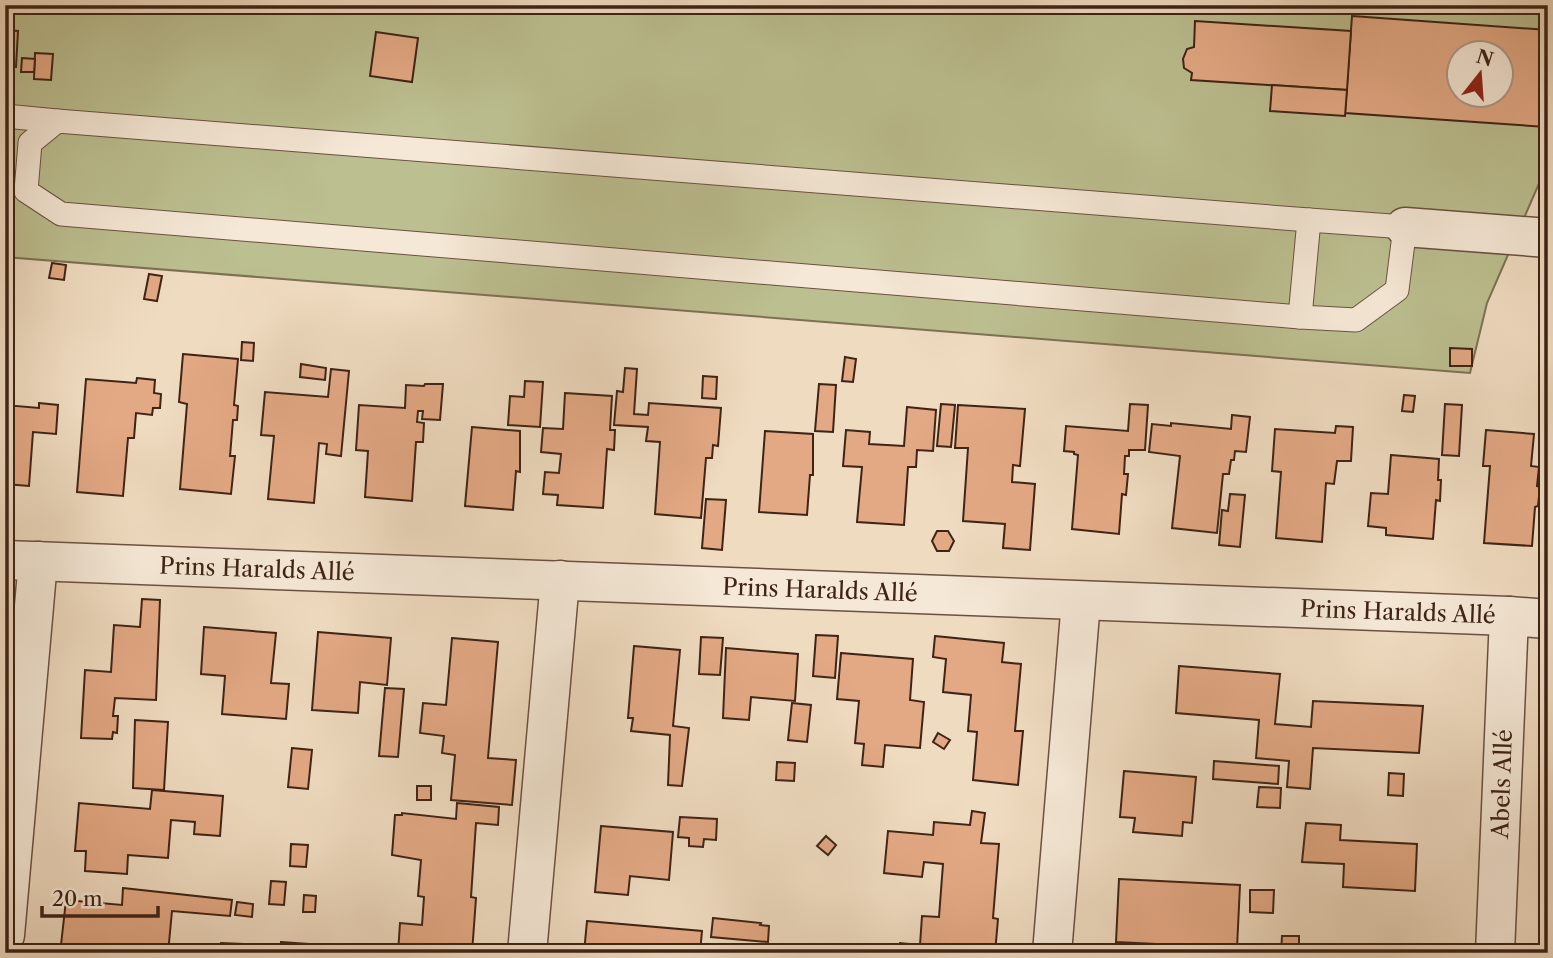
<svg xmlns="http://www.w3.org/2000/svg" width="1553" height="958" font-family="'Libre Caslon Text',serif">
  <rect width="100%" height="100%" fill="#efdbc0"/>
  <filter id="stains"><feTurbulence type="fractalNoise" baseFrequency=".00286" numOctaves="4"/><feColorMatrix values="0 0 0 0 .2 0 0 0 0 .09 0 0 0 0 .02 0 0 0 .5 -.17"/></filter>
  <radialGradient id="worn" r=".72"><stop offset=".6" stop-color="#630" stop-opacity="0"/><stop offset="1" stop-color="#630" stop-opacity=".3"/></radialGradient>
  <path fill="#bcbf90" stroke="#7e7153" stroke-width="2" fill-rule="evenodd" d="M5,5H1548V114L1541,179L1487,303L1470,373L5,257ZM1458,52H1500V94H1458Z"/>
  <g fill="#e3a984" stroke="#3f2316" stroke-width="2" fill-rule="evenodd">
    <path d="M1352,16L1548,30L1546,127L1345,113ZM1458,52H1500V94H1458Z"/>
    <path d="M1195,21L1351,31L1347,90L1191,80L1192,73L1184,68L1183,59L1187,49L1194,47Z"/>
    <path d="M5,30L18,31L16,67L5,66Z"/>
    <path d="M376,32L418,38L412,82L370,76Z"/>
    <path d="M35,53L53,54L51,80L34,79Z"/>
    <path d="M22,58L35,59L34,72H21Z"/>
    <path d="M1272,85L1347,90L1345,116L1270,111Z"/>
    <path d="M52,263L66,265L64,280L49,278Z"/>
    <path d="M149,274L162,276L157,301L144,299Z"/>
    <path d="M242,342L254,343L253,361L241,360Z"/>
    <path d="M1450,348L1472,349V366H1450Z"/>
    <path d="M183,354L238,359L234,405L238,406L237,420H233L230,456H235L231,494L180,489L187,404L179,402Z"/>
    <path d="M845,357L856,359L853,382L842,381Z"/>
    <path d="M301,364L326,368L325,380L300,377Z"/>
    <path d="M625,368L637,369L634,414L648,415L649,403L721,408L718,446L713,445L712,458H706L701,518L655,514L660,442L646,441L648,427L614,425L617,391L623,392Z"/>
    <path d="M331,369L349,371L341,456L326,454L327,444L319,443L314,503L268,499L274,436L261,435L265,392L328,397Z"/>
    <path d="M703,376L717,377L716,399L702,398Z"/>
    <path d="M137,378L155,380L154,393L161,394L160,408H153L152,415L136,413L134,438H128L123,496L77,492L86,379L136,383Z"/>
    <path d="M525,381L543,382L540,427L508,425L510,396L524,397Z"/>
    <path d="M425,384H443L440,420L422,419L423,411H418L417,422L424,423L423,442H416L412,501L365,497L368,451L356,450L359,405L405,408L406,385L424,386Z"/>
    <path d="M819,384L836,385L833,432L815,431Z"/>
    <path d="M565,393L612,396L610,430H615L614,450L607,449L603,508L557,505L558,495L543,494L545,472L559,473L561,454L541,452L543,428L563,429Z"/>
    <path d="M1404,395L1415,396L1413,412L1402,411Z"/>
    <path d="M39,403L58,405L56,434L33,432L29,486L5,484V405L39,408Z"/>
    <path d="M941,404L955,405L951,447L937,446Z"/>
    <path d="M1130,404L1148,405L1145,450H1129V456H1125L1124,474H1128L1126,495L1122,494L1119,534L1072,529L1078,455L1074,454V452L1064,451L1066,426L1128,431Z"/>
    <path d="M1445,404L1462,405L1459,456L1442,455Z"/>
    <path d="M958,405L1025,409L1020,466L1013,465L1012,482L1035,484L1030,550L1003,548L1005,524L963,521L968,448H955Z"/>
    <path d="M907,407L936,410L933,451L917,450L916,467H908L904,525L857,522L862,467L843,466L846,430L870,432L869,444L904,446Z"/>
    <path d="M1544,411H1548V463L1540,462Z"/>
    <path d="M1232,415L1250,417L1246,452L1235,451L1234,460H1231L1229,474H1223L1217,533L1172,528L1180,456L1149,452L1152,424L1171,426V423L1231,429Z"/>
    <path d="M1336,426L1353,427L1351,461H1337L1334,484L1326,483L1322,542L1276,538L1281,472L1272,471L1275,429L1335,433Z"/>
    <path d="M472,427L520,431V472L516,471L513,510L465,506Z"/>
    <path d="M1486,430L1534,434L1531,466L1539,467L1537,486L1540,487L1538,506L1535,507L1532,546L1484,543L1490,466H1483Z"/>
    <path d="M765,431L813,434V475H810L807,515L759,512Z"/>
    <path d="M1391,455L1439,459L1438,480H1441L1440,501L1436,500L1433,539L1386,535V528L1368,526L1371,493L1388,494Z"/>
    <path d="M1230,494L1245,495L1240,547L1219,545L1222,510L1228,511Z"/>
    <path d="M706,499L726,500L722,550L702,548Z"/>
    <path d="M937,531H948L954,541L949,551H937L932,541Z"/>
    <path d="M142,599L160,600L156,700L115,698L113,716H118L117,733L113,732L112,739L81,738L85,670L111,672L114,625L140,627Z"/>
    <path d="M204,627L276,633L271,683L289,684L286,719L222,714L225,676L201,674Z"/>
    <path d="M318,632L391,638L387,685L360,682L358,713L312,710Z"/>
    <path d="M816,635L838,636L835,678L813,676Z"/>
    <path d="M935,636L1004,643L1002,662L1021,664L1015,731H1023L1018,785L973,780L977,732L968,731L971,695L943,692L946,659L933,657Z"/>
    <path d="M701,637L723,638L720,675L699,674Z"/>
    <path d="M452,638L498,642L488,758L516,760L512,805L451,800L455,755L442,753L444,736L420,733L423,703L446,705Z"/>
    <path d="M634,646L680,650L673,726L689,728L682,786L668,785L670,735L631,731L633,718H628Z"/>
    <path d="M726,648L798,654L795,701L751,697L749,720L723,718Z"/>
    <path d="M841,653L913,659L910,700L924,702L920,748L885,745L883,767L862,765L864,744L855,743L859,701L837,699Z"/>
    <path d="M1179,666L1280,674L1275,724L1311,727L1313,701L1423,706L1419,753L1313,748L1310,789L1287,787L1289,761L1256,758L1259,720L1176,713Z"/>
    <path d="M385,688L404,689L398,757L379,756Z"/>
    <path d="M792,703L811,705L807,742L788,740Z"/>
    <path d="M135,720L168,722L164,790L133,788Z"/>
    <path d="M938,733L950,740L944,749L933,742Z"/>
    <path d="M292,748L312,750L308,789L288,787Z"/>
    <path d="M1214,761L1279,766L1278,784L1213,779Z"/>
    <path d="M777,762L795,763L794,781L776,780Z"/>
    <path d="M1124,771L1196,777L1192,823L1183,822L1182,836L1133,832L1135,818L1120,817Z"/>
    <path d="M1389,773L1404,774L1403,796L1388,795Z"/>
    <rect x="417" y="786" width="14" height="14"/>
    <path d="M1259,787L1281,788L1280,808L1257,807Z"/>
    <path d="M152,790L223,796L220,836L194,834L195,822L171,820L168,858L128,855L127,874L85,871L86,851H75L79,803L150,809Z"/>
    <path d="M457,803L499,807L498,825L476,823L471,897L476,898L472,953H398L400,923L422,925L424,897L418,896L421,860L392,855L395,815H402V813L456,819Z"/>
    <path d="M972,811L985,813L981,843L999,844L993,918L998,919L995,953H899L900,943L920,945L922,916L939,917L943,864L924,862L922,877L884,873L888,831L933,835L934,822L970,825Z"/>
    <path d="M680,817L717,819L716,840L704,839L703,847L689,846V838L678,837Z"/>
    <path d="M1306,823L1341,825L1340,840L1417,844L1415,891L1343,887L1344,864L1302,862Z"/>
    <path d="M601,826L673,832L669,880L630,876L628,895L595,892Z"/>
    <path d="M826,836L836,845L828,855L817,846Z"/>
    <path d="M291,844L308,845L306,867L290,866Z"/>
    <path d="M1119,879L1240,885L1237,948L1116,942Z"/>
    <path d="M271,881L286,882L284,905L269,904Z"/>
    <path d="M123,888L232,900L230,916L172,911L168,953L61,945L66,900L122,905Z"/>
    <path d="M1250,890H1274L1273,913L1250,912Z"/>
    <path d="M304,895L316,896L315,912H303Z"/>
    <path d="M237,902L253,904L252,917L235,915Z"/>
    <path d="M713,918L761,923L760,925L769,926L768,942L711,937Z"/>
    <path d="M587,921L702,931L700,953H584Z"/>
    <path d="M1282,936H1299V953H1281Z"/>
    <path d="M281,942L308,944L307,953H281Z"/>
    <path d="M221,943L243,944V953H220Z"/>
  </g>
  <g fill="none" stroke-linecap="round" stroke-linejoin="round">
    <g stroke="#6b5140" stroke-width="25">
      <g id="lane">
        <path d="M5,116L57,121"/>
        <path d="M1309,220L1405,227L1397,290L1356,320L1300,317Z"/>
        <path d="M1300,317L61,214L26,191L30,143L57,121L1309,220"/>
      </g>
    </g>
    <g stroke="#6b5140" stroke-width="41">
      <g id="street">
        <path d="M1405,227L1548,238"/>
        <path d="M5,560L1509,616L1548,619"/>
        <path d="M5,935L38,561"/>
        <path d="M527,953L560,580"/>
        <path d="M1052,953L1081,601"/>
        <path d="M1495,953L1509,616"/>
      </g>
    </g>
    <use href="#lane" stroke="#f5e8d6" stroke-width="23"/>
    <use href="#street" stroke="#f5e8d6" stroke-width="38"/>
  </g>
  <g text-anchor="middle" stroke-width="7" stroke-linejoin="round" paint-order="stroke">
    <g font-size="23" fill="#3f2316" stroke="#f5e8d6">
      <text transform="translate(257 569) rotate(2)" y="8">Prins Haralds Allé</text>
      <text transform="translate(820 590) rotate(2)" y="8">Prins Haralds Allé</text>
      <text transform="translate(1398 612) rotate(2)" y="8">Prins Haralds Allé</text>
      <text transform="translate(1502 784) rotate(-88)" y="8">Abels Allé</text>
    </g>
  </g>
  <rect width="1553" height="958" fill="none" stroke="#efdbc0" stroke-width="28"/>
  <rect x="7" y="7" width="1539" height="944" fill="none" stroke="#3f2316" stroke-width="3.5"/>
  <rect x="14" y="14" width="1525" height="930" fill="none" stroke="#3f2316" stroke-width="2"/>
  <g transform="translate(1480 74) rotate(17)"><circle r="33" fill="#f5e8d6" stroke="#ac9989" stroke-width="2"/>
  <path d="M0-5L12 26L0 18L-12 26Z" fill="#8f2418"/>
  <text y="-10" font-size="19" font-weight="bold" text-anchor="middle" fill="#3f2316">N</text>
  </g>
  <path d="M42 906v10h116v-10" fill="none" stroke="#3f2316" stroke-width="3.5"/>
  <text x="52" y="906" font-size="21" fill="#3f2316" stroke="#f5e8d6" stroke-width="5" paint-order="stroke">20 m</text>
  <rect width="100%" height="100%" filter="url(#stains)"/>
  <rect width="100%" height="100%" fill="url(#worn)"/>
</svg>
